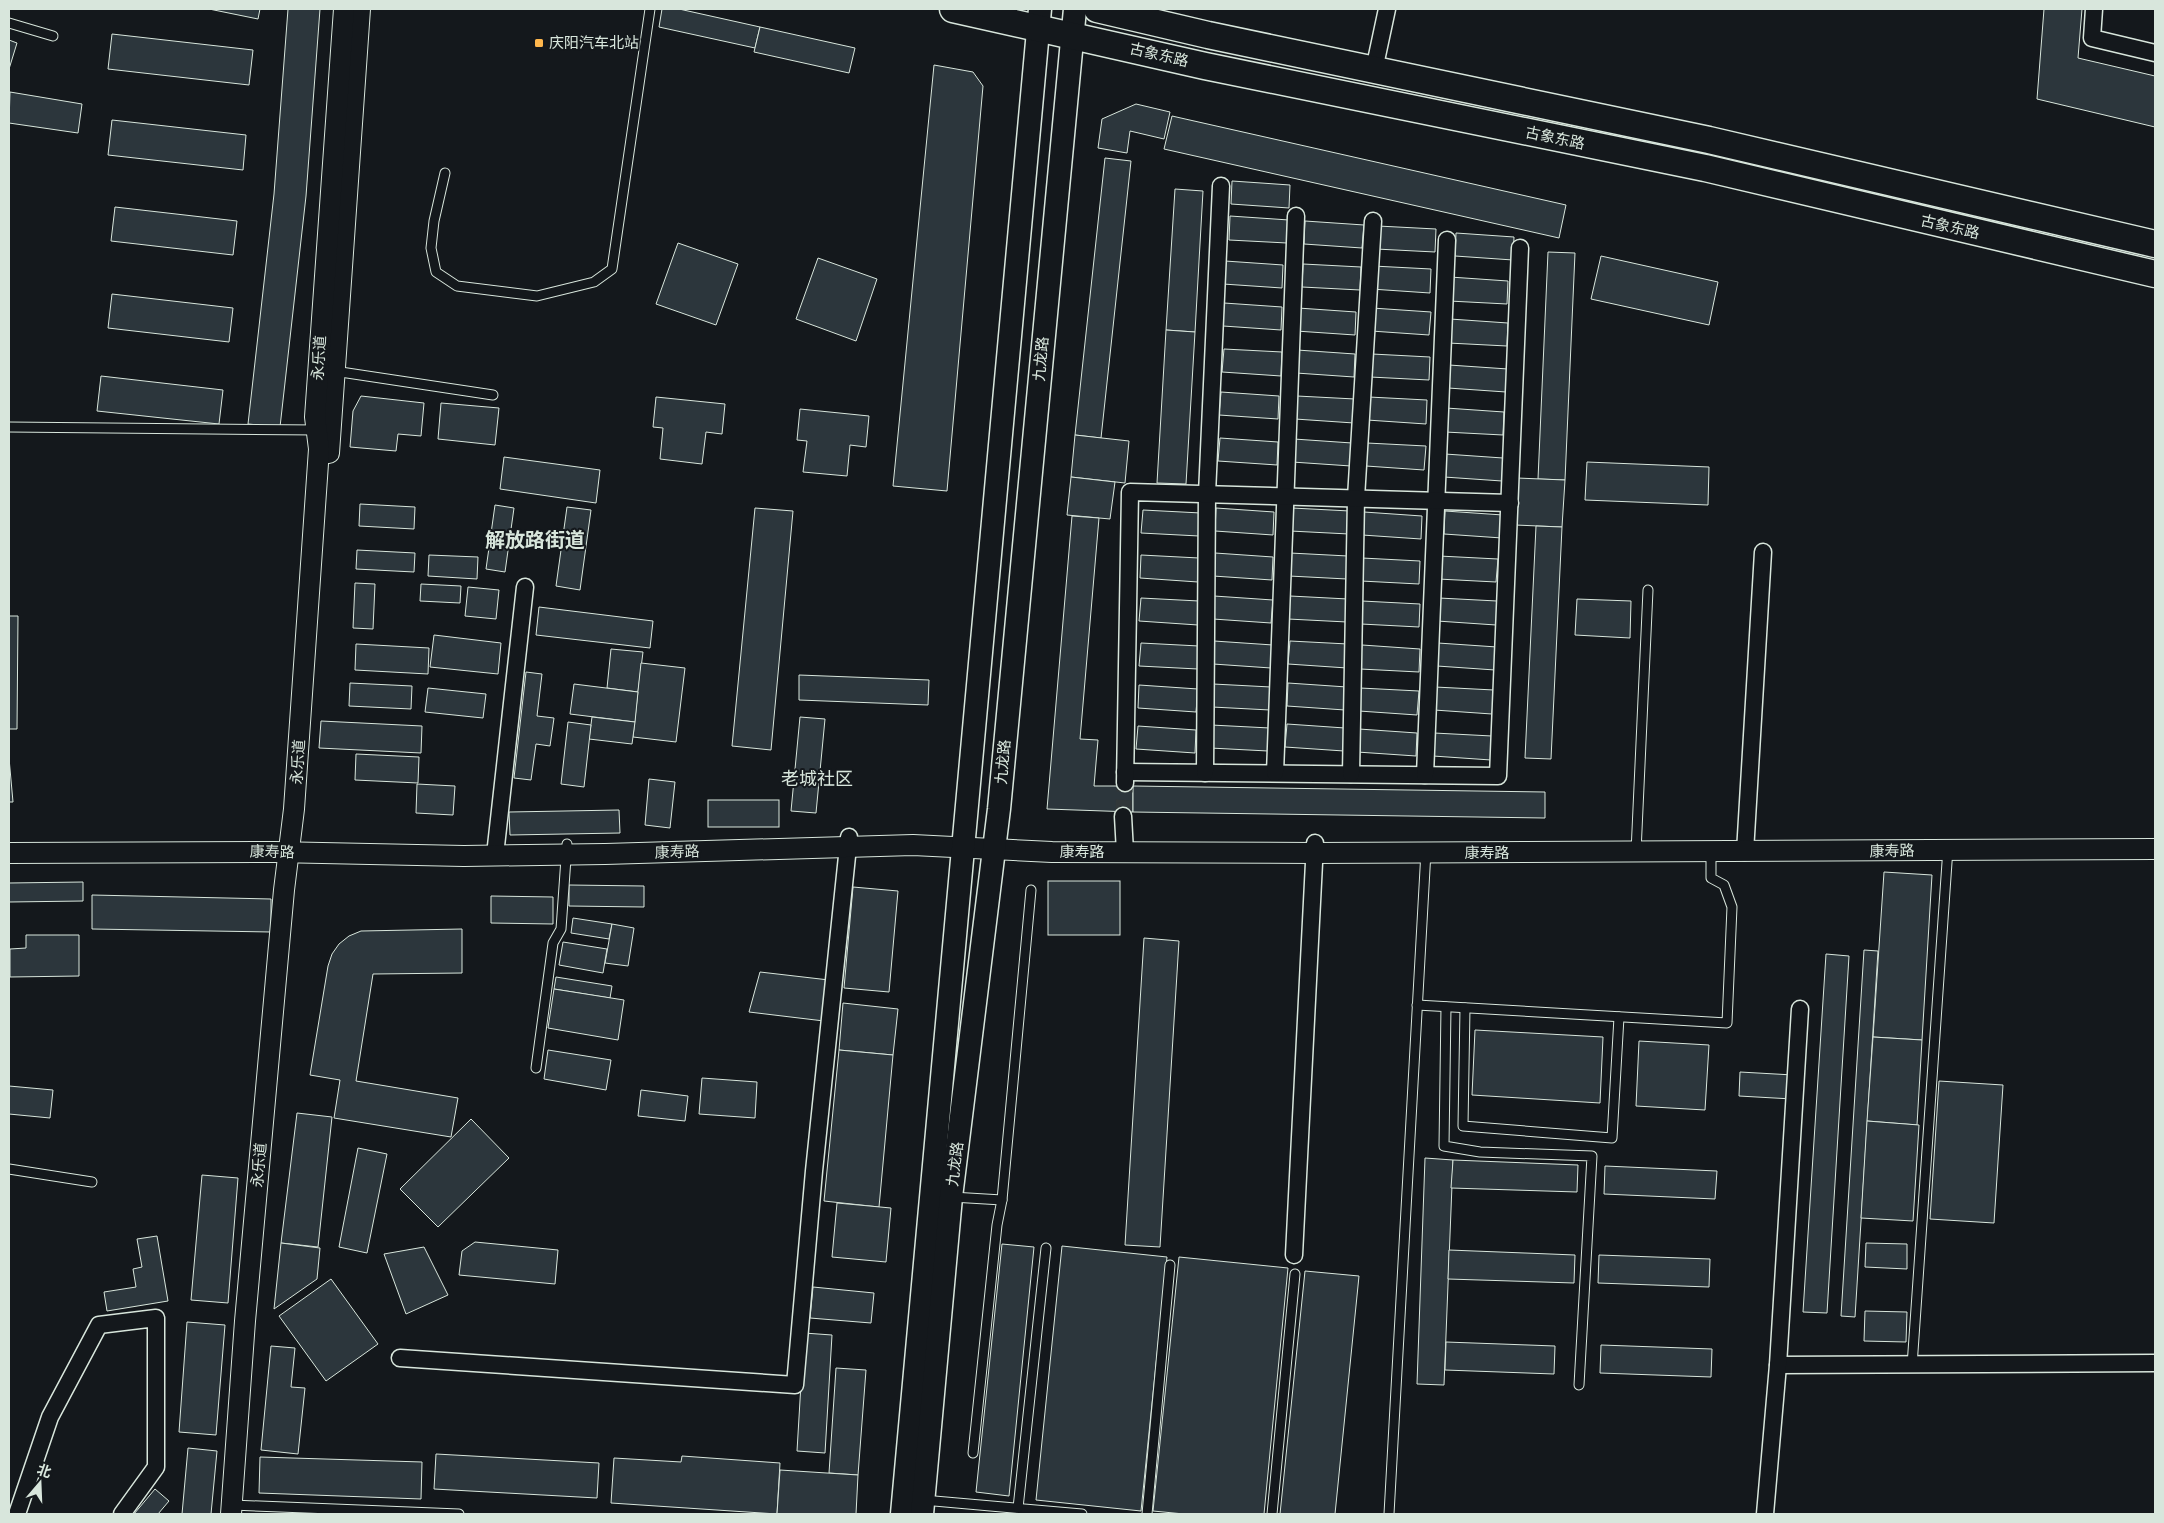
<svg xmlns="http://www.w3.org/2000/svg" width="2164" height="1523" font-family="'Space Grotesk','Noto Sans SC',sans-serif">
  <rect width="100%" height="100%" fill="#14181c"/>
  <g fill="#2c363c" stroke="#d8e6dc">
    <path d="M209,9H260L258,19Z"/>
    <path d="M288,9H320L306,196L280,427L248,424L274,194Z"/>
    <path d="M662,9H679L760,27L755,48L659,27Z"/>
    <path d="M2044,9H2082L2078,58L2155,76V127L2037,99Z"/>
    <path d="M760,27L855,48L849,73L754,52Z"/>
    <path d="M112,34L253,50L249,85L108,69Z"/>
    <path d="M9,40L17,43L9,69Z"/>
    <path d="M934,65L973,72L983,86L947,491L893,486Z"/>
    <path d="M10,92L82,104L78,133L9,123Z"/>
    <path d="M1136,104L1170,112L1164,139L1130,131L1127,153L1098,148L1102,119Z"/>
    <path d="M1172,116L1566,205L1559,238L1164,149Z"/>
    <path d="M112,120L246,135L243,170L108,155Z"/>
    <path d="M1105,158L1131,161L1101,438L1075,435Z"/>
    <path d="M1232,181L1290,185L1289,208L1231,204Z"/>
    <path d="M1175,189L1203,191L1195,332L1166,330Z"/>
    <path d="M115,207L237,221L233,255L111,241Z"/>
    <path d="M1230,216L1289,220L1287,243L1229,240Z"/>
    <path d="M1305,221L1364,225L1362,248L1304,244Z"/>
    <path d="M1378,226L1436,229L1435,252L1376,249Z"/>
    <path d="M1456,233L1514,237L1513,260L1455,256Z"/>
    <path d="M678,243L738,264L716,325L656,304Z"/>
    <path d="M1548,252L1575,253L1565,480L1538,479Z"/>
    <path d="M1601,256L1718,282L1709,325L1591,299Z"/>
    <path d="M818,258L877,279L856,341L796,319Z"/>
    <path d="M1225,261L1283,265L1282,288L1223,284Z"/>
    <path d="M1303,264L1361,267L1360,290L1302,287Z"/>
    <path d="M1373,266L1431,269L1430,293L1371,289Z"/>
    <path d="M1450,277L1508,281L1507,304L1449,301Z"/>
    <path d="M112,294L233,308L229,342L108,328Z"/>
    <path d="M1224,303L1282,307L1281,330L1223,326Z"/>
    <path d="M1298,308L1356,312L1355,335L1296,331Z"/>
    <path d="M1372,308L1431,312L1429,335L1371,331Z"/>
    <path d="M1450,319L1508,323L1507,346L1448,343Z"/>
    <path d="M1166,330L1195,332L1186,484L1157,483Z"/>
    <path d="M1224,349L1282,352L1281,376L1222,372Z"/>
    <path d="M1297,350L1355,354L1354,377L1296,373Z"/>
    <path d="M1372,354L1430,357L1429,380L1370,377Z"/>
    <path d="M1449,365L1508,369L1506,392L1448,388Z"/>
    <path d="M101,376L223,390L219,424L97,411Z"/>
    <path d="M1221,392L1279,396L1278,419L1219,415Z"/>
    <path d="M361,396L424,403L421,436L398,434L396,451L350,447L353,411Z"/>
    <path d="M1297,396L1355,399L1354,423L1295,419Z"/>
    <path d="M656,397L725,404L722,434L706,432L702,464L660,459L663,428L653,427Z"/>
    <path d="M1369,397L1427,400L1426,424L1367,420Z"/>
    <path d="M441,403L499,408L495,445L438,439Z"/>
    <path d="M1446,408L1504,412L1503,435L1445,432Z"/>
    <path d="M800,409L869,416L866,447L850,445L847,476L803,472L807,441L797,440Z"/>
    <path d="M1075,435L1129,441L1125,483L1071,477Z"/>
    <path d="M1220,438L1278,442L1277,465L1218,461Z"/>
    <path d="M1294,439L1352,443L1351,466L1292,462Z"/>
    <path d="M1367,443L1426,446L1424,470L1366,466Z"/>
    <path d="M1445,454L1503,458L1502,481L1444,477Z"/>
    <path d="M504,457L600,470L596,503L500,489Z"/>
    <path d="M1587,462L1709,467L1708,505L1585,500Z"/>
    <path d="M1071,477L1115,482L1110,519L1067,515Z"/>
    <path d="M1517,478L1565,480L1562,527L1515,525Z"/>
    <path d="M360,504L415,507L414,529L359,526Z"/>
    <path d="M495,505L514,508L505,572L486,569Z"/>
    <path d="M567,507L591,510L580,590L556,586Z"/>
    <path d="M755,508L793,511L771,750L732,746Z"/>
    <path d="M1216,508L1274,512L1273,535L1215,531Z"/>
    <path d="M1292,508L1350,511L1349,534L1290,531Z"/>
    <path d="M1143,510L1201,513L1199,536L1141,533Z"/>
    <path d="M1445,511L1503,515L1502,538L1444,534Z"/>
    <path d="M1364,512L1422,516L1421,539L1362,535Z"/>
    <path d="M1072,516L1099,518L1080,739L1098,740L1094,786H1133V812L1047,809Z"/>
    <path d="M1536,526L1562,527L1551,759L1525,758Z"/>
    <path d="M357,550L415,553L414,572L356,569Z"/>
    <path d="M1215,553L1273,557L1272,580L1213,576Z"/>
    <path d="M1290,553L1348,556L1347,579L1289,576Z"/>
    <path d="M429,555L478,557L477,579L428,576Z"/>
    <path d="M1141,555L1199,558L1198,582L1140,578Z"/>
    <path d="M1439,556L1498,559L1496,582L1438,579Z"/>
    <path d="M1362,558L1420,561L1419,584L1361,581Z"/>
    <path d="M355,583L375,584L373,629L353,628Z"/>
    <path d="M421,584L461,586L460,603L420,601Z"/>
    <path d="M468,587L499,590L496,619L465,616Z"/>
    <path d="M1214,596L1273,600L1271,623L1213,619Z"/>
    <path d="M1290,596L1348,599L1347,622L1288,619Z"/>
    <path d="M1141,598L1199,601L1198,625L1139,621Z"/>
    <path d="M1439,598L1497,601L1496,625L1437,621Z"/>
    <path d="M1577,599L1631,601L1630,638L1575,635Z"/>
    <path d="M1362,601L1420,604L1419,627L1361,624Z"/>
    <path d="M539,607L653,621L650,648L536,635Z"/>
    <path d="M9,616H18L17,729H9Z"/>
    <path d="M434,635L501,643L498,674L430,667Z"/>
    <path d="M1214,641L1273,645L1271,668L1213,664Z"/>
    <path d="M1290,641L1348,644L1347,668L1288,664Z"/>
    <path d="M1141,643L1199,646L1198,669L1139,666Z"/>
    <path d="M1438,643L1497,647L1495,670L1437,666Z"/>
    <path d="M356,644L429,648L428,674L355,670Z"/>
    <path d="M1362,645L1420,649L1419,672L1360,669Z"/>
    <path d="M611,649L643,652L638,692L607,688Z"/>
    <path d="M641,663L685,668L676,742L633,737Z"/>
    <path d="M526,672L542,674L537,716L554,718L550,746L536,744L531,780L514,778Z"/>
    <path d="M799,675L929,680L928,705L799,700Z"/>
    <path d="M350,683L412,686L411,709L349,706Z"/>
    <path d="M1288,683L1347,687L1345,710L1287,706Z"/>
    <path d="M574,684L638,692L635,722L570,714Z"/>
    <path d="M1213,684L1271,687L1270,710L1212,707Z"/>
    <path d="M1139,685L1198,689L1196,712L1138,708Z"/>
    <path d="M1435,687L1494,690L1492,714L1434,710Z"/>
    <path d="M428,688L486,694L483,718L425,712Z"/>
    <path d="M1360,688L1419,691L1417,715L1359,711Z"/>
    <path d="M592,717L635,722L632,744L589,739Z"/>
    <path d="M800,717L825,719L816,813L791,811Z"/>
    <path d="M321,721L422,726L421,753L319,748Z"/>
    <path d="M568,722L591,725L584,787L561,784Z"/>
    <path d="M1287,724L1345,728L1344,751L1285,747Z"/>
    <path d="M1211,725L1270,728L1268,751L1210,748Z"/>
    <path d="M1138,726L1196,730L1195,753L1136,749Z"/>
    <path d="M1359,729L1417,733L1416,756L1357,752Z"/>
    <path d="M1434,733L1492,736L1491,760L1433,756Z"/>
    <path d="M356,754L419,757L418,783L355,780Z"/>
    <path d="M9,758L13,802H9Z"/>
    <path d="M649,779L675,782L670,828L645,825Z"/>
    <path d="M417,784L455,786L453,815L416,813Z"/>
    <path d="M1133,786L1545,792V818L1133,812Z"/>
    <rect x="708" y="800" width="71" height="27"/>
    <path d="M619,810L620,833L510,835L509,812Z"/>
    <path d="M1884,872L1932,875L1922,1040L1873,1037Z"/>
    <rect x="1048" y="881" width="72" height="54"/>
    <path d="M83,882V901L9,902V883Z"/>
    <path d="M569,885L644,886V907L569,906Z"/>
    <path d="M853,887L898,891L889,992L844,988Z"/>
    <path d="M92,895L271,899V932L92,929Z"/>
    <path d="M491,896L553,897V924L491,923Z"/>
    <path d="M573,918L612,924L609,939L571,933Z"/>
    <path d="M612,924L634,928L628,966L605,963Z"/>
    <path d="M462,929V973L373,974L356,1081L458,1098L451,1137L334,1118L340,1080L310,1075L328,966L332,954L339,944L349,936L361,931Z"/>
    <path d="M26,935H79V976L10,977V949L26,948Z"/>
    <path d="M1144,938L1179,941L1160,1247L1125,1245Z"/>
    <path d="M563,942L607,949L603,973L559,965Z"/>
    <path d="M1864,950L1878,951L1855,1317L1841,1316Z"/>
    <path d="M1826,954L1849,956L1827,1313L1803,1312Z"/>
    <path d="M760,972L829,980L824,1021L749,1012Z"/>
    <path d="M556,977L612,986L610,998L554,989Z"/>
    <path d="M554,989L624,1000L618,1040L548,1028Z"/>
    <path d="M843,1003L898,1009L893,1055L839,1050Z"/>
    <path d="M1475,1030L1603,1037L1600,1103L1472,1095Z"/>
    <path d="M1873,1037L1922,1040L1917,1125L1867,1121Z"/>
    <path d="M1639,1041L1709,1045L1705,1110L1636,1106Z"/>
    <path d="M548,1050L611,1060L606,1090L544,1079Z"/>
    <path d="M839,1050L893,1055L879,1207L824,1201Z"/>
    <path d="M1740,1072L1793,1075L1792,1099L1739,1096Z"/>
    <path d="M702,1078L757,1082L755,1118L699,1114Z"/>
    <path d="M1939,1081L2003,1085L1994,1223L1930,1219Z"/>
    <path d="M9,1086L53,1090L50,1118L9,1114Z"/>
    <path d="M641,1090L688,1096L685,1121L638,1116Z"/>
    <path d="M297,1113L332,1117L318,1247L281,1243Z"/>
    <path d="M471,1119L509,1158L438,1227L400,1189Z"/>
    <path d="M1867,1121L1919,1125L1913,1221L1861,1218Z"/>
    <path d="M358,1148L387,1154L367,1253L339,1247Z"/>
    <path d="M1425,1158L1453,1160L1444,1385L1417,1384Z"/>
    <path d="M1453,1160L1578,1165L1577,1192L1451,1188Z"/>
    <path d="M1605,1166L1717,1171L1715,1199L1604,1194Z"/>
    <path d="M202,1175L238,1178L228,1303L191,1300Z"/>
    <path d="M837,1203L891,1208L886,1262L832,1257Z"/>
    <path d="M157,1236L168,1301L107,1311L104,1292L136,1287L133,1269L142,1267L137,1239Z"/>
    <path d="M475,1242L558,1250L555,1284L459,1275L462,1251Z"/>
    <path d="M281,1243L320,1248L317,1279L274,1309Z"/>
    <path d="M1866,1243L1907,1244V1269L1865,1267Z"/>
    <path d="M1002,1244L1034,1247L1009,1496L976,1492Z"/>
    <path d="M1062,1246L1167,1257L1141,1511L1036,1500Z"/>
    <path d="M424,1247L448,1295L406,1314L384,1254Z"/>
    <path d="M1449,1250L1575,1255L1574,1283L1448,1279Z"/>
    <path d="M1599,1255L1710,1259L1709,1287L1598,1283Z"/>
    <path d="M1179,1257L1288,1268L1264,1514H1184L1153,1511Z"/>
    <path d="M1305,1271L1359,1276L1335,1514H1280Z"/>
    <path d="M331,1279L378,1344L326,1381L279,1316Z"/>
    <path d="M813,1287L874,1293L871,1323L810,1318Z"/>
    <path d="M1865,1311L1907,1312L1906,1342L1864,1341Z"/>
    <path d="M187,1322L225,1325L216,1435L179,1432Z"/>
    <path d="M804,1333L832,1335L825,1453L797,1451Z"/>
    <path d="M1446,1342L1555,1346L1554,1374L1445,1370Z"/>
    <path d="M1601,1345L1712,1349L1711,1377L1600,1373Z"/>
    <path d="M271,1346L295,1348L291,1387L305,1388L298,1454L261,1450Z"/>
    <path d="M836,1368L866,1370L858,1475L829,1473Z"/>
    <path d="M188,1448L217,1451L211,1514H182Z"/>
    <path d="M436,1454L599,1463L597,1498L434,1489Z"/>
    <path d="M682,1456L780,1463L777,1514L611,1503L614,1458L681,1462Z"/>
    <path d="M260,1457L422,1462L421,1499L259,1493Z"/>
    <path d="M780,1470L858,1475L856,1514H777Z"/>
    <path d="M155,1489L169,1501L158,1514H134Z"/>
  </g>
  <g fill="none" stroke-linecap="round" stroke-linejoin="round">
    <path stroke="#313739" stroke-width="16" stroke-dasharray="16 8" stroke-linecap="butt" d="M1123,816L1125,783"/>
    <g stroke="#d8e6dc" stroke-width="11">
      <g id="service">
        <path d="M9,23L53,36"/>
        <path d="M445,173L434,221L431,248L436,272L457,286L537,296L594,282L612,269L650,9"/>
        <path d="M334,371L493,395"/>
        <path d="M9,427L318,430"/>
        <path d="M1636,852L1648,590"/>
        <path d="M1417,1005L1727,1023L1732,907L1724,885L1711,878V849"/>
        <path d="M1446,1007L1444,1146L1480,1152L1592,1156L1579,1385"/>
        <path d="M1465,1008L1463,1126L1612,1138L1619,1017"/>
        <path d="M536,1068L553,943L561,929L567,844"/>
        <path d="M9,1169L92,1182"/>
        <path d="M952,1197L1002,1200L1031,890"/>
        <path d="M1912,1366L1948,848"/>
        <path d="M973,1453L997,1225L1002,1200"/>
        <path d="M923,1500L1082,1514"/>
        <path d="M232,1505L459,1514"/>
        <path d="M1018,1508L1046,1248"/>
        <path d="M1147,1514L1170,1265"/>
        <path d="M1272,1514L1295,1274"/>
        <path d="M1389,1514L1426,851"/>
      </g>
    </g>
    <g stroke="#d8e6dc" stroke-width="19">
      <g id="minor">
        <path d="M2094,9L2092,38L2155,53"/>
        <path d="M1374,70L1387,9"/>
        <path d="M1125,772L1498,776L1520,248"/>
        <path d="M1205,773L1207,494L1221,186"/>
        <path d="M1275,773L1296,216"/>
        <path d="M1351,774L1356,498L1373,221"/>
        <path d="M1425,775L1447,240"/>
        <path d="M1125,783L1130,492L1510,503"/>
        <path d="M1123,816L1125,852"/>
        <path d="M1745,852L1763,552"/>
        <path d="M495,855L525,587"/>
        <path d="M1294,1255L1315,843"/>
        <path d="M400,1358L795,1385L814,1171L849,837"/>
        <path d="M1778,1365L2155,1363"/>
        <path d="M17,1514L50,1417L99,1325L156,1318V1467L122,1514"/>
        <path d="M1765,1514L1778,1365L1800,1009"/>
      </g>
    </g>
    <g stroke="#d8e6dc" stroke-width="22">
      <g id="tertiary">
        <path d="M329,453L360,9"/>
        <path d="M9,853L275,852L464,856L605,854L913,845L1052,852L1314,853L2155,849"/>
        <path d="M231,1514L245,1321L284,890L294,809L319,449L315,417L344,9"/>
      </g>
    </g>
    <g stroke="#d8e6dc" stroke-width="25">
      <g id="secondary">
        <path d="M902,1514L1040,9"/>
        <path d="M922,1514L951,1197L999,809L1075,9"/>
      </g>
    </g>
    <g stroke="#d8e6dc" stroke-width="29">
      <g id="primary">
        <path d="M953,9L1205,66L1705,168L2155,274"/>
        <path d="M1097,9L1208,35L1709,140L2155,244"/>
      </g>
    </g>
    <use href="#service" stroke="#14181c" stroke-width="9"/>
    <use href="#minor" stroke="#14181c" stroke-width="16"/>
    <use href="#tertiary" stroke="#14181c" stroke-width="20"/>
    <use href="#secondary" stroke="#14181c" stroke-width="22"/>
    <use href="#primary" stroke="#14181c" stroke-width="26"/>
  </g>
  <rect fill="#ffb74d" stroke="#14181c" stroke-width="2" x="534" y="38" width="10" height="10" rx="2.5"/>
  <g text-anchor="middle" stroke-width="4" stroke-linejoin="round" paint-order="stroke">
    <g font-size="15" fill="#d8e6dc" stroke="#14181c" text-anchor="start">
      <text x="549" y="48">庆阳汽车北站</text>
    </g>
    <g font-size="15" fill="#d8e6dc" stroke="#14181c">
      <text transform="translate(1159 55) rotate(13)" y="5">古象东路</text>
      <text transform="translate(1555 138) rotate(12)" y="5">古象东路</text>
      <text transform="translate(1950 227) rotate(13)" y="5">古象东路</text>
      <text transform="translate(319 358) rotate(-86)" y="5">永乐道</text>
      <text transform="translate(1041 359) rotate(-85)" y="5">九龙路</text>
      <text transform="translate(298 762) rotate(-86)" y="5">永乐道</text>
      <text transform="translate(1003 762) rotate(-85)" y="5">九龙路</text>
      <text transform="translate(1892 851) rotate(-1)" y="5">康寿路</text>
      <text transform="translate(272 852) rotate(1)" y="5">康寿路</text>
      <text transform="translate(677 852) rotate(-2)" y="5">康寿路</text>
      <text x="1082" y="857">康寿路</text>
      <text x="1487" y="858">康寿路</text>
      <text transform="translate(955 1164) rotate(-83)" y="5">九龙路</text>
      <text transform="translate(259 1165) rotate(-85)" y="5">永乐道</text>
    </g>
    <g font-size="18" fill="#d8e6dc" stroke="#14181c">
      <text x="817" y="785">老城社区</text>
    </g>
    <g font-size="20" font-weight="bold" fill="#d8e6dc" stroke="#14181c">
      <text x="535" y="547">解放路街道</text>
    </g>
  </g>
  <rect width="2164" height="1523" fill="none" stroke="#d8e6dc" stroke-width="20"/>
  <g transform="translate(40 1483) rotate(19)" stroke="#14181c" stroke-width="4" paint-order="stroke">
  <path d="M0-4L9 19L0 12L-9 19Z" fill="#d8e6dc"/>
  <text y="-8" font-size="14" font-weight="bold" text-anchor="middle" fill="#d8e6dc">北</text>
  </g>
</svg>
